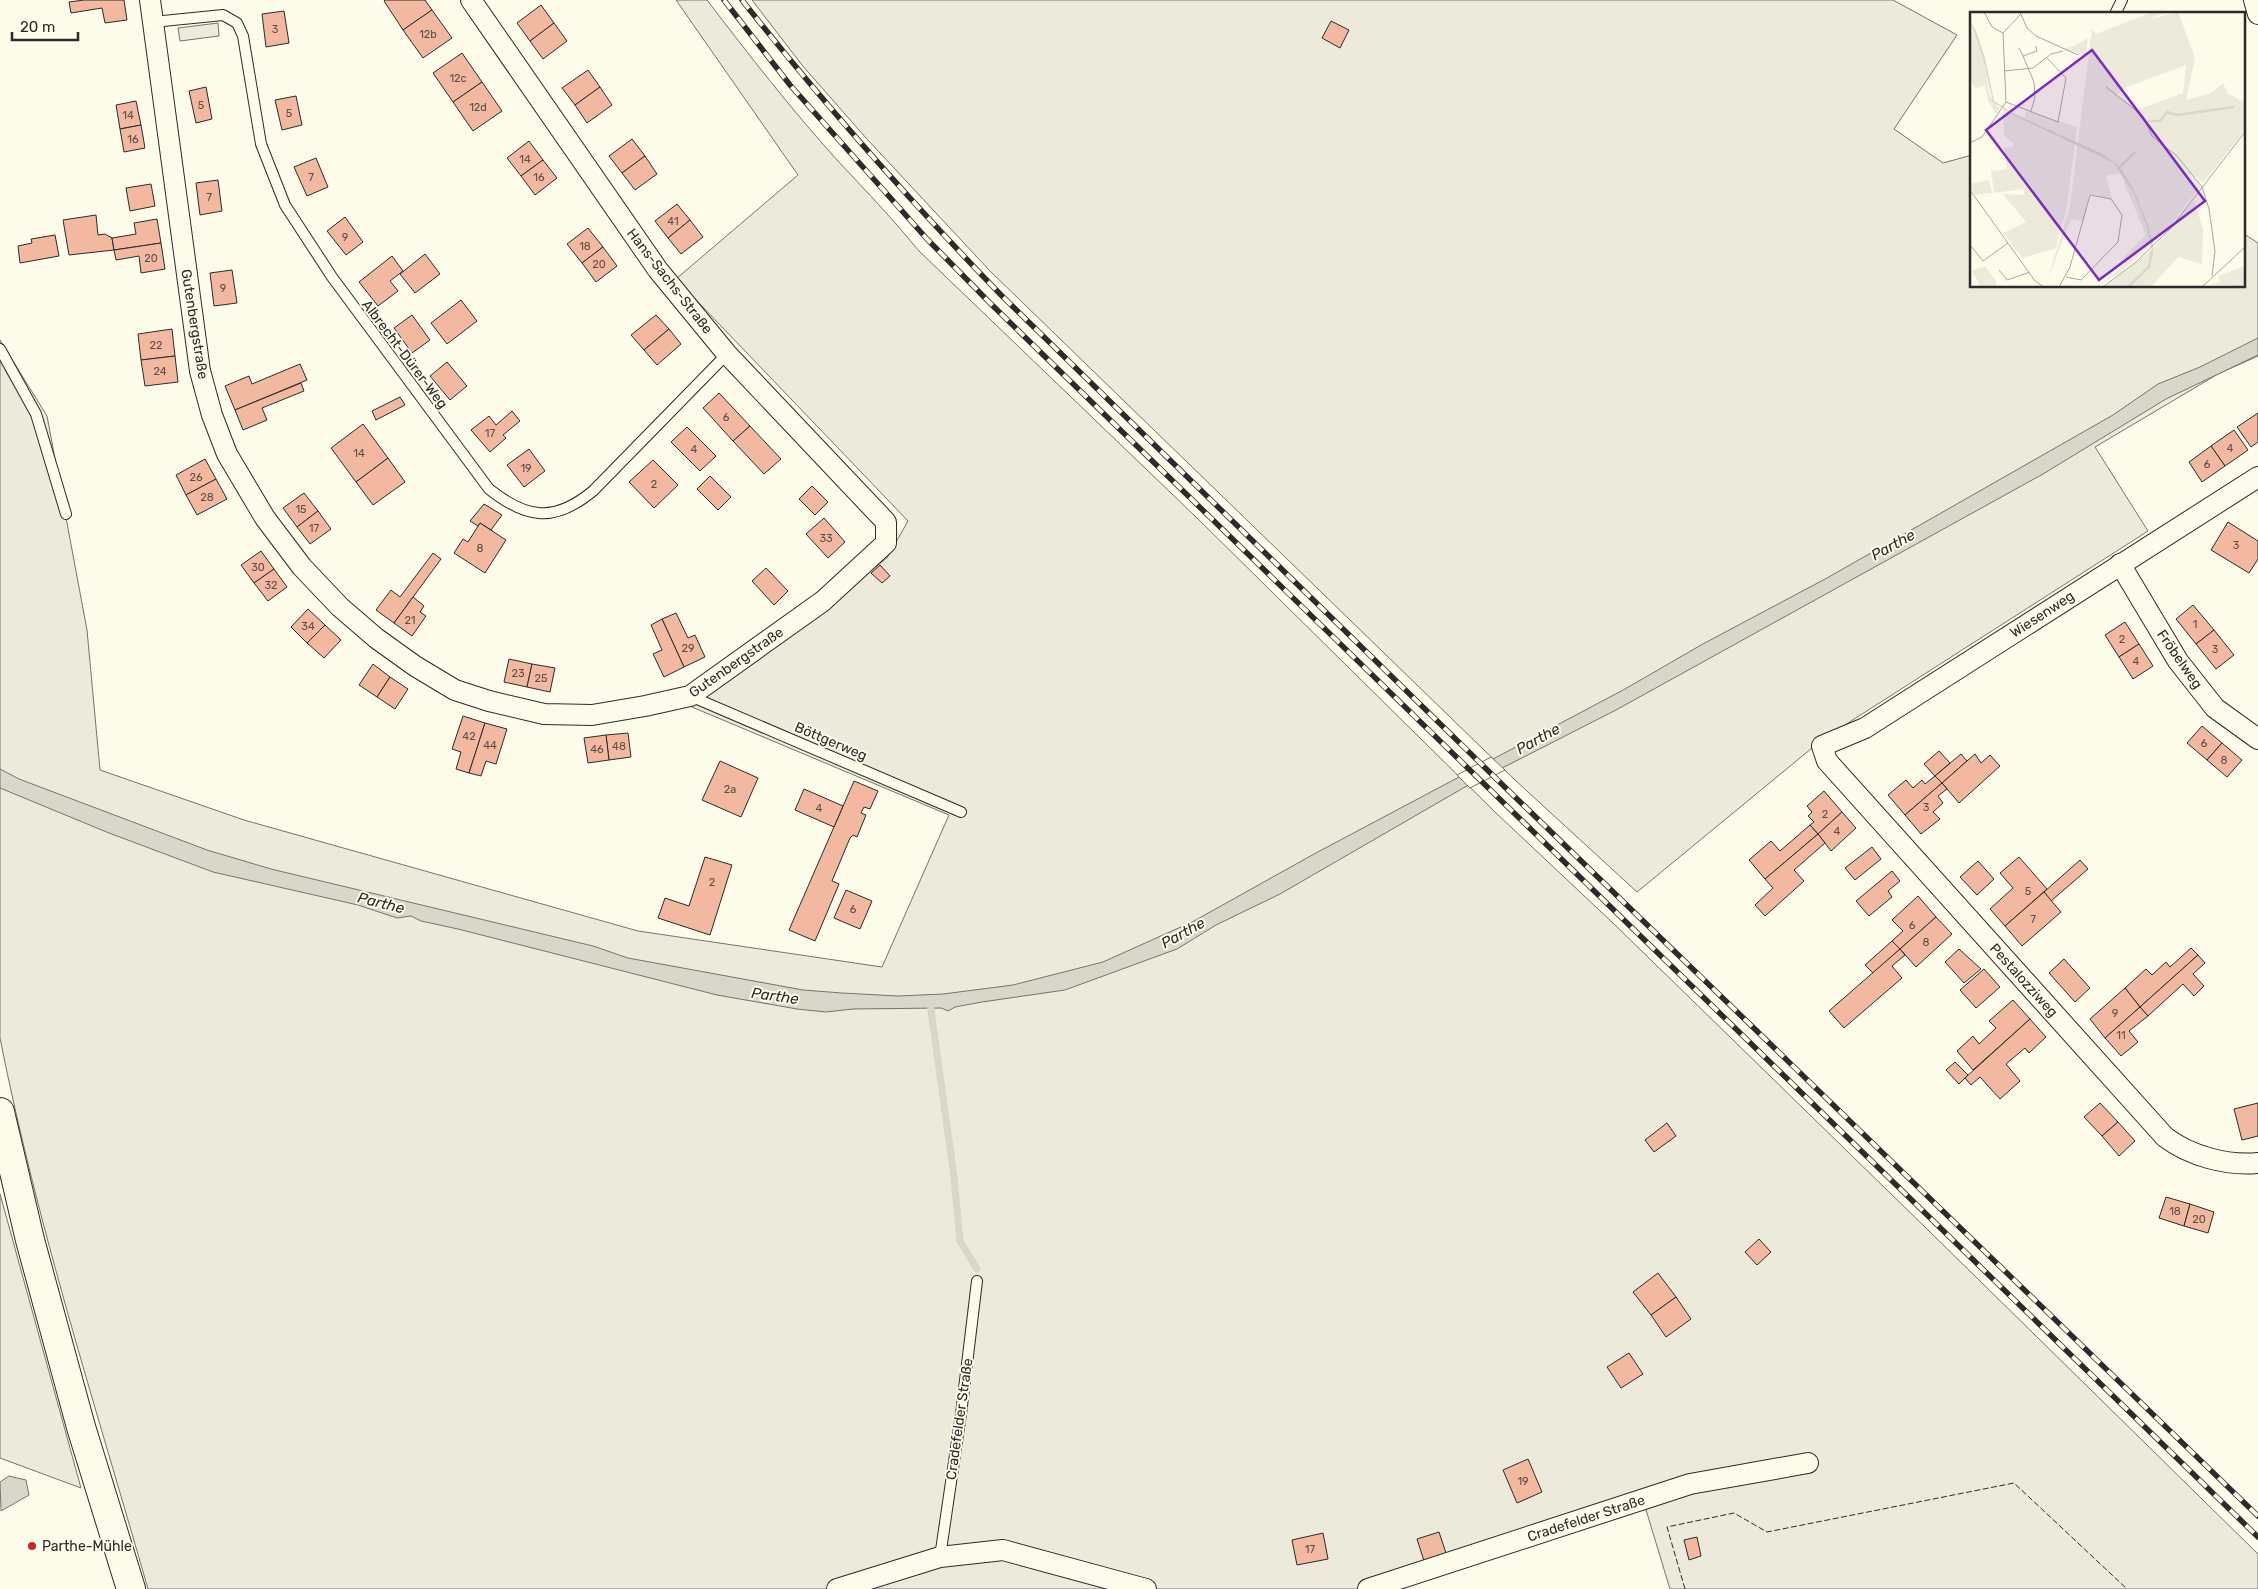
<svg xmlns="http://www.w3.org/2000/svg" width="2258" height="1589" font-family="Rubik,sans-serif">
  <rect width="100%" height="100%" fill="#fdfbea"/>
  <g fill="#ecebdb" stroke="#74746e">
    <path d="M676,0H707C749,55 791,109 837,160C865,190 893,219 919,251L1196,517L1496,813L1614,924L1926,1228L2258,1554V1589H1670L1643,1500L1368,1589H148C96,1407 37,1225 0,1038V340L47,416L87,630L100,770L244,820L638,931L882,967L949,815L692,707L887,558L908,521L676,279L798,175Z"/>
    <path d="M752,0H1893L1957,35L1894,129L1943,163L1972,155V286H2244V234L2258,243V356L2218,374L2095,447L2148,531L1823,739L1637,892L1515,780L990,271L866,138L802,65Z"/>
    <path d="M0,1194L81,1488L0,1458Z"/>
  </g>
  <path fill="#eceadb" stroke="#74746e" d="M218,23L219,36L180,41L178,28Z"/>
  <g fill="#d8d7c9" stroke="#74746e">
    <path d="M2258,338V355L2166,399L2043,474L1616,710L1465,787L1280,894L1216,925L1177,949L1065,990L982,1002L955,1007L948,1011L941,1008L853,1009L826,1012L797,1009L717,995L458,929L421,921L411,916L397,918L358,905L213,872L109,833L0,788V769L19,779L207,850L271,869L593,946L628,958L803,990L842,993L898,996L943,994L1013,985L1103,962L1194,921L1314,854L1625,689L1701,645L1827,578L2113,415L2158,384L2200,367Z"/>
    <path d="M9,1476L26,1480L29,1495L1,1511L0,1482Z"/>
  </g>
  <path fill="#fdfbea" stroke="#74746e" d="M1491,757L1505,770L1470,788L1457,775Z"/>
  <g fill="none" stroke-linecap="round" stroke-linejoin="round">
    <path stroke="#d8d7c9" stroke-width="7" d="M930,1003L954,1177L960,1241L977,1269"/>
  </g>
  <g fill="#f2b8a0" stroke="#2b2b2b">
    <path d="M84,0H124L127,20L105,23L102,8L71,13L69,2Z"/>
    <path d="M385,0H425L432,10L403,30L384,1Z"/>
    <path d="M541,5L554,23L530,41L517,23Z"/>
    <path d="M432,10L452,38L423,58L403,30Z"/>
    <path d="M284,11L289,43L266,47L262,14Z"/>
    <path d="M1331,21L1349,30L1340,48L1322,38Z"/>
    <path d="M554,23L567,41L543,59L530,41Z"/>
    <path d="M462,53L482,82L453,102L433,73Z"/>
    <path d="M588,70L600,87L575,105L562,88Z"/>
    <path d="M482,82L502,111L473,131L453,102Z"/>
    <path d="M206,87L212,119L196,123L189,91Z"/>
    <path d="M600,87L612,105L587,123L575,105Z"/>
    <path d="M296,96L302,125L282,130L275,100Z"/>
    <path d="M136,101L141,125L120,129L116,105Z"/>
    <path d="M141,125L145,148L124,152L120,129Z"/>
    <path d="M632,139L645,156L622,173L609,156Z"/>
    <path d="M529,141L543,160L521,176L507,158Z"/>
    <path d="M645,156L657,174L635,190L622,173Z"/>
    <path d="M316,158L328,187L307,196L294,167Z"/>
    <path d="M543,160L557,178L535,195L521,176Z"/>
    <path d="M218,180L222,211L200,215L196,183Z"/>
    <path d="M151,184L155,206L130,211L126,188Z"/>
    <path d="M677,204L690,220L668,238L655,221Z"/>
    <path d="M96,215L98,235L105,234L112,238L114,250L69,255L63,220Z"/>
    <path d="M345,217L363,242L346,255L327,231Z"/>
    <path d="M157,219L161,243L114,250L112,238L136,234L134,223Z"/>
    <path d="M690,220L703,237L681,254L668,238Z"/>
    <path d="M588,228L603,247L582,263L567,244Z"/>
    <path d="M55,235L59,256L20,263L18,246L32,243L31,239Z"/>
    <path d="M161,243L165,269L141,273L139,256L116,260L114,250Z"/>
    <path d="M603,247L617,266L596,282L582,263Z"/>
    <path d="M425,254L440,274L415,293L400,274Z"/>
    <path d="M392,256L403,271L390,281L398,291L378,306L359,282Z"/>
    <path d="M232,270L237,303L214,306L210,273Z"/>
    <path d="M461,300L477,321L447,344L431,323Z"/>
    <path d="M412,315L430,340L412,353L394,328Z"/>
    <path d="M656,315L669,329L644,350L631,335Z"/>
    <path d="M172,329L175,356L141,360L138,334Z"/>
    <path d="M669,329L681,344L657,365L644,350Z"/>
    <path d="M175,356L178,382L145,386L141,360Z"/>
    <path d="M447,362L467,386L450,400L430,376Z"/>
    <path d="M300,364L307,380L235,410L225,386L249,376L252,384Z"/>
    <path d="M301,383L304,391L262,408L267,420L243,430L235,410Z"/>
    <path d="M719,393L750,426L733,441L703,408Z"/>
    <path d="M400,397L405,405L376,420L372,411Z"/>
    <path d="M512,411L520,421L503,435L506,438L490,452L471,430L489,416L496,425Z"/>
    <path d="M2258,413V442L2251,447L2237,427Z"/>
    <path d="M363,424L388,458L356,482L331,448Z"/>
    <path d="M750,426L781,459L764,474L733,441Z"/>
    <path d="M687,427L716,456L700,471L671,442Z"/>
    <path d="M2234,430L2248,450L2225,466L2211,446Z"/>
    <path d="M2211,446L2225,466L2202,482L2189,462Z"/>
    <path d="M529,449L545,471L524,487L507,465Z"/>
    <path d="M388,458L405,482L373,505L356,482Z"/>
    <path d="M205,459L216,479L186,495L176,475Z"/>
    <path d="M653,460L678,485L654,508L629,482Z"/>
    <path d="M710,476L731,497L718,510L697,489Z"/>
    <path d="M216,479L227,499L197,515L186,495Z"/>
    <path d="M812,486L828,502L815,515L799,499Z"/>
    <path d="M304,493L318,511L297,527L283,508Z"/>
    <path d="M484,504L502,515L491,530L480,523L478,526L470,521Z"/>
    <path d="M318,511L331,529L310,544L297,527Z"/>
    <path d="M824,518L845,542L828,558L806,534Z"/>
    <path d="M2228,522L2258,541V559L2249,573L2211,550Z"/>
    <path d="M480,523L506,540L485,573L454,553L463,539L468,542Z"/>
    <path d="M261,551L274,569L254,583L241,565Z"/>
    <path d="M433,553L441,559L394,623L376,610L391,590L400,597Z"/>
    <path d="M880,565L890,576L882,583L871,573Z"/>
    <path d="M766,568L788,591L774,605L752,581Z"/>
    <path d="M274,569L287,587L268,601L254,583Z"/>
    <path d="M413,597L424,606L420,612L426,616L412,636L394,623Z"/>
    <path d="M2193,605L2214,630L2196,644L2176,619Z"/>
    <path d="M308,609L325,625L307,643L291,627Z"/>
    <path d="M676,613L688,638L695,635L705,657L684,667L662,619Z"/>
    <path d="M662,619L684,667L664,677L653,654L662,650L651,625Z"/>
    <path d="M2125,622L2139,644L2119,657L2105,635Z"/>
    <path d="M325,625L341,640L324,658L307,643Z"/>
    <path d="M2214,630L2234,655L2216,669L2196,644Z"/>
    <path d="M2139,644L2153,666L2133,679L2119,657Z"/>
    <path d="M509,659L532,664L527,687L504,682Z"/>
    <path d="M373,664L390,677L377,697L359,685Z"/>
    <path d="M532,664L555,668L550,692L527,687Z"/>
    <path d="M390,677L408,689L395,709L377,697Z"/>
    <path d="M463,716L485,723L469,773L456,769L461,752L452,749Z"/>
    <path d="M485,723L507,729L496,764L486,761L481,776L469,773Z"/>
    <path d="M2202,726L2222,743L2207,760L2187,743Z"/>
    <path d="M628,733L631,757L609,760L606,735Z"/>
    <path d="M606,735L609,760L588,763L584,738Z"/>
    <path d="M2222,743L2242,760L2227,777L2207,760Z"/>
    <path d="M1939,751L1950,763L1935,776L1924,764Z"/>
    <path d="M1961,754L1967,761L1942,783L1935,776Z"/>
    <path d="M1975,754L1981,763L1990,755L2000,766L1959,803L1942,783Z"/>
    <path d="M720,761L758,778L741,817L702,800Z"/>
    <path d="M1935,776L1942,783L1905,815L1888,795L1906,780L1913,788L1922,780L1925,784Z"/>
    <path d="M854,781L878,791L870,809L864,807L861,813L866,815L857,837L853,835L850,838L832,881L839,884L815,941L789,930Z"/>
    <path d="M1942,783L1947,789L1938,796L1943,803L1933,812L1940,819L1921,834L1905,815Z"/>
    <path d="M804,789L843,806L834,827L795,810Z"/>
    <path d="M1824,791L1842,812L1818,834L1810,825L1814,822L1808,816L1812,812L1807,806Z"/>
    <path d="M1842,812L1856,828L1831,851L1818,834Z"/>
    <path d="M1810,825L1818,834L1765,879L1749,860L1771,841L1780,851Z"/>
    <path d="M1818,834L1825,843L1794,870L1804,881L1765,916L1755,905L1773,888L1765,879Z"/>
    <path d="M1872,847L1881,859L1855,880L1845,868Z"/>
    <path d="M705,857L732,865L710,935L658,918L665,898L689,906Z"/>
    <path d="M2019,857L2047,889L2005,926L1990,909L2013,888L2000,873Z"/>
    <path d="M2080,860L2088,869L2051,901L2044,892Z"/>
    <path d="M1978,861L1994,879L1977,895L1960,877Z"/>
    <path d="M1892,871L1900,881L1888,891L1892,897L1869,916L1856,901Z"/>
    <path d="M846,890L872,901L860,929L834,918Z"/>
    <path d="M2044,892L2061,912L2022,946L2005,926Z"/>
    <path d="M1918,896L1936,917L1900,949L1892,941L1903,931L1892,920Z"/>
    <path d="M1936,917L1952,934L1916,967L1900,949Z"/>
    <path d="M1892,941L1900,949L1873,973L1865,965Z"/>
    <path d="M2191,948L2198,955L2140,1007L2125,988L2146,969L2152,975L2166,962L2170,967Z"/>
    <path d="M1900,949L1905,955L1892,966L1902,978L1844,1028L1829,1011Z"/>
    <path d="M1959,949L1981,969L1964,983L1945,962Z"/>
    <path d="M2198,955L2205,963L2193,974L2204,986L2194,996L2183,984L2148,1016L2140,1007Z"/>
    <path d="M2064,959L2090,988L2075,1002L2049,973Z"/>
    <path d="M1984,969L2000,987L1976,1008L1960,990Z"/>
    <path d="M2125,988L2140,1007L2105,1038L2090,1019Z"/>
    <path d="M2013,1000L2030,1019L1973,1070L1957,1051L1973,1036L1979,1044L1996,1028L1989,1021Z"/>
    <path d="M2140,1007L2148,1016L2129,1031L2138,1042L2121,1056L2105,1038Z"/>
    <path d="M2030,1019L2046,1037L2029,1053L2025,1048L2006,1064L2020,1081L2000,1099L1980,1077L1971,1085L1965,1078Z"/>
    <path d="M1955,1062L1968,1075L1959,1084L1946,1070Z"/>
    <path d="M2100,1103L2118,1122L2102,1136L2084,1117Z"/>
    <path d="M2258,1103V1136L2242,1140L2234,1109Z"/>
    <path d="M2118,1122L2135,1141L2119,1156L2102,1136Z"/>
    <path d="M1667,1123L1676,1136L1654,1152L1645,1140Z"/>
    <path d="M2166,1197L2190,1204L2184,1226L2159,1218Z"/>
    <path d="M2190,1204L2214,1212L2208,1233L2184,1226Z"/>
    <path d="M1759,1239L1771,1252L1757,1265L1745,1252Z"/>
    <path d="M1658,1273L1676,1297L1651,1315L1633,1292Z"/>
    <path d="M1676,1297L1691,1319L1666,1337L1651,1315Z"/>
    <path d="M1629,1353L1643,1374L1621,1388L1607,1367Z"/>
    <path d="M1528,1459L1542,1492L1517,1503L1503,1470Z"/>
    <path d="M1439,1532L1446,1553L1424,1561L1417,1539Z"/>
    <path d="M1323,1533L1328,1559L1297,1565L1292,1540Z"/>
    <path d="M1697,1537L1701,1556L1689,1560L1684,1540Z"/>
  </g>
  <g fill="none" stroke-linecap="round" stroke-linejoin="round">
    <g stroke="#2b2b2b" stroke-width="12">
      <g id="lane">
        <path d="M2115,14L2122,0"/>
        <path d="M153,22L223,15L237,23L243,36L261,144L285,205L332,277L489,489C527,519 554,523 593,491L727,354"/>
        <path d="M0,349L36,414L66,514"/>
        <path d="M690,696L961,812"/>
        <path d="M940,1557L961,1414L977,1281"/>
      </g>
    </g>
    <g stroke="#2b2b2b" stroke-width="22">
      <g id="street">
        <path d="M150,0L200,371L212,415L227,454L265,518L302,567L340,607L376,638L415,666L455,690L489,701L544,714L592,715L645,706L690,696L823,601L886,543V522L727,354L658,270L471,0"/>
        <path d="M2254,0L2258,14"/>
        <path d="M2258,477L1865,728L1822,746L1827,761L2165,1137C2190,1156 2227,1166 2258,1163"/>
        <path d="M2120,564L2178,661L2215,708L2258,739"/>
        <path d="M837,1589L940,1557L1003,1550L1146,1589"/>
        <path d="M1368,1589L1690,1484L1808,1463"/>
      </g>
    </g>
    <g stroke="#2b2b2b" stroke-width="30">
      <path id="primary" d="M0,1112L30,1240L81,1427L131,1589"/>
    </g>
    <use href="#lane" stroke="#fdfbea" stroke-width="10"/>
    <use href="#street" stroke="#fdfbea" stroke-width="20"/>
    <use href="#primary" stroke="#fdfbea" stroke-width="28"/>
    <g stroke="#2b2b2b" stroke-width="5.5">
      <g id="rail">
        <path d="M724,0L790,85L927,239L991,304L2258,1537"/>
        <path d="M742,0C823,103 910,201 1001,295L1514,796L2258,1516"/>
      </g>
    </g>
    <use href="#rail" stroke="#fdfbea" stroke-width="4" stroke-dasharray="11" stroke-linecap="butt"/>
    <path stroke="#2b2b2b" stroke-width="1" stroke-dasharray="6 2.5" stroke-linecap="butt" d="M1685,1589L1667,1527L1734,1513L1767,1532L2014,1483L2127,1589"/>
  </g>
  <circle fill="#c62828" stroke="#fdfbea" stroke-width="2" cx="32" cy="1546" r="5"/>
  <g text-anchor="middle" stroke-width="4" stroke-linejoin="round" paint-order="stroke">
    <g font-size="11" fill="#5d4e48">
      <text x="275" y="33">3</text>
      <text x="428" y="38">12b</text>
      <text x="458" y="82">12c</text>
      <text x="201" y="109">5</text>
      <text x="478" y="111">12d</text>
      <text x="289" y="117">5</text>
      <text x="128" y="119">14</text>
      <text x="133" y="143">16</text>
      <text x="525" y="163">14</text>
      <text x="311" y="181">7</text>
      <text x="539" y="181">16</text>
      <text x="209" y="201">7</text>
      <text x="673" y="225">41</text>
      <text x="345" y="241">9</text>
      <text x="585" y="250">18</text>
      <text x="151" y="262">20</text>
      <text x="599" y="268">20</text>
      <text x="223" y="292">9</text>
      <text x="156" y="349">22</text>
      <text x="160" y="375">24</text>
      <text x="726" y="421">6</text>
      <text x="490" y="437">17</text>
      <text x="2230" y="452">4</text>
      <text x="694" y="453">4</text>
      <text x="359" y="457">14</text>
      <text x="2207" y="468">6</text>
      <text x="526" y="472">19</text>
      <text x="196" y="481">26</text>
      <text x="654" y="488">2</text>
      <text x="207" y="501">28</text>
      <text x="301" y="513">15</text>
      <text x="314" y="532">17</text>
      <text x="826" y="542">33</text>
      <text x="2236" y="549">3</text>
      <text x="480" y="552">8</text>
      <text x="258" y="571">30</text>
      <text x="271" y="589">32</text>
      <text x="410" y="624">21</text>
      <text x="2195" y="628">1</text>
      <text x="308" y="630">34</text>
      <text x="2122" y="643">2</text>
      <text x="688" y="652">29</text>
      <text x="2215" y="653">3</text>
      <text x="2136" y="665">4</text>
      <text x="518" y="677">23</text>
      <text x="541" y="682">25</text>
      <text x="469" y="740">42</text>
      <text x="2204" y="747">6</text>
      <text x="490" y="749">44</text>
      <text x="619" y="750">48</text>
      <text x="597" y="753">46</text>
      <text x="2224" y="764">8</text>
      <text x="730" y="793">2a</text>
      <text x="1926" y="811">3</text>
      <text x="819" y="812">4</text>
      <text x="1825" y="818">2</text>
      <text x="1837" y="835">4</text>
      <text x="712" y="886">2</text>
      <text x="2028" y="895">5</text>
      <text x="853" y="913">6</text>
      <text x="2033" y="923">7</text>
      <text x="1912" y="929">6</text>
      <text x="1926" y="946">8</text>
      <text x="2115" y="1017">9</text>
      <text x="2121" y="1039">11</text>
      <text x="2175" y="1215">18</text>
      <text x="2199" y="1223">20</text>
      <text x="1523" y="1485">19</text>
      <text x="1310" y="1553">17</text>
    </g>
    <g font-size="14" fill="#2b2b2b" stroke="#fdfbea">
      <text transform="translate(670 281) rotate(52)" y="5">Hans-Sachs-Straße</text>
      <text transform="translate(195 324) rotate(81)" y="5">Gutenbergstraße</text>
      <text transform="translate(405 354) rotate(53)" y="5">Albrecht-Dürer-Weg</text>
      <text transform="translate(2042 614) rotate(-33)" y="5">Wiesenweg</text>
      <text transform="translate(2180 659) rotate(55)" y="5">Fröbelweg</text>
      <text transform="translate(736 662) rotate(-35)" y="5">Gutenbergstraße</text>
      <text transform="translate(831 741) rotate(23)" y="5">Böttgerweg</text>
      <text transform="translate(2024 980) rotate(48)" y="5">Pestalozziweg</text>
      <text transform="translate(959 1419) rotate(-82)" y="5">Cradefelder Straße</text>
      <text transform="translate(1586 1518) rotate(-18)" y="5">Cradefelder Straße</text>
    </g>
    <g font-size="14" fill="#2b2b2b" stroke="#fdfbea" text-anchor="start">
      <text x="42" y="1551">Parthe-Mühle</text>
    </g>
    <g font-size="15" font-style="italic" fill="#2b2b2b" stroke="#fdfbea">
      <text transform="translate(1893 545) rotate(-29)" y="5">Parthe</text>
      <text transform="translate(1538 739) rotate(-29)" y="5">Parthe</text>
      <text transform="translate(381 903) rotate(14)" y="5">Parthe</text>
      <text transform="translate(1183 933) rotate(-29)" y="5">Parthe</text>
      <text transform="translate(775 996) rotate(8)" y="5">Parthe</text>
    </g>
  </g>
  <g transform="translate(1970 12)">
    <rect width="275" height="275" fill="#fdfbea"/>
    <path d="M182,0H196L180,7L208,0L225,46L216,88L241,81L253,71L258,82L275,90V118L233,171L224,163L230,175L197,218L152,259L126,275L149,258L155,244L176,223L150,161L136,164L142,187L119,182L114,209L101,207L77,269L100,195L122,17L126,22ZM216,53L213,81L167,98L147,83L152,77ZM0,13L13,45L20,84L29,96L26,102L18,89L15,73L6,77L0,68ZM118,26L116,43L92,37L104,34ZM33,96L54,106L57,99L107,115L97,193L86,236L52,246L33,221L56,210L33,182L54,183V177L24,181L21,159L37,157L34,136L43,135V131L34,124ZM19,168L22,181L5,183L0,174V169L1,172ZM224,188L233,217L232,252L208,245L181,275H135L185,235ZM15,254L26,269L27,275H10L2,259ZM275,254V275L241,272L250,270L248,264Z" fill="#ecebdb" fill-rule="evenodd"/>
    <path d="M0,9L6,19L15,46L24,89L44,102L133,142L149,154L160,171L177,210L183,232V242L176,212L162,178L144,151L47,105L23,90L13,46Z" fill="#d8d7c9"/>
    <path fill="none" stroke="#d8d7c9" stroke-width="2.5" d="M178,109H190L197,100L207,103L264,95M150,155L165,140M158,275L179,255L182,238"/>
    <path fill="none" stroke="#a9a89e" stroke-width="1" d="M14,0L22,15L33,21M50,0L57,16L66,24L108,43M33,21L51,2M49,36L53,44L67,39L66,34M53,44L64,70L65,85L61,99M34,59L63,56L81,42L93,39M136,75L173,104L182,124L207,144L232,175L239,197L245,239L242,264M36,90L88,110L96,66L76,45M0,131L12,125L36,90L33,21M0,178L65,269L74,275M0,233L13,249L38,231M29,258L37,268L60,260M89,275L100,255L120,183L141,187L152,203L148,230L111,268L96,265M133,275L166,250L200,217L275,120M232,275L275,235"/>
    <path fill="#7b2cbf" fill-opacity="0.15" stroke="#7b2cbf" stroke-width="2.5" d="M122,38L235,189L129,268L16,118Z"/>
    <rect width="275" height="275" fill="none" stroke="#2b2b2b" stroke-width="2.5"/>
  </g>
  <path d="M12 32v8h66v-8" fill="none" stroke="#2b2b2b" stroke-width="2.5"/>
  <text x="20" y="32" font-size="15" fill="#2b2b2b" stroke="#fdfbea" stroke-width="4" paint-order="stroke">20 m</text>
</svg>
